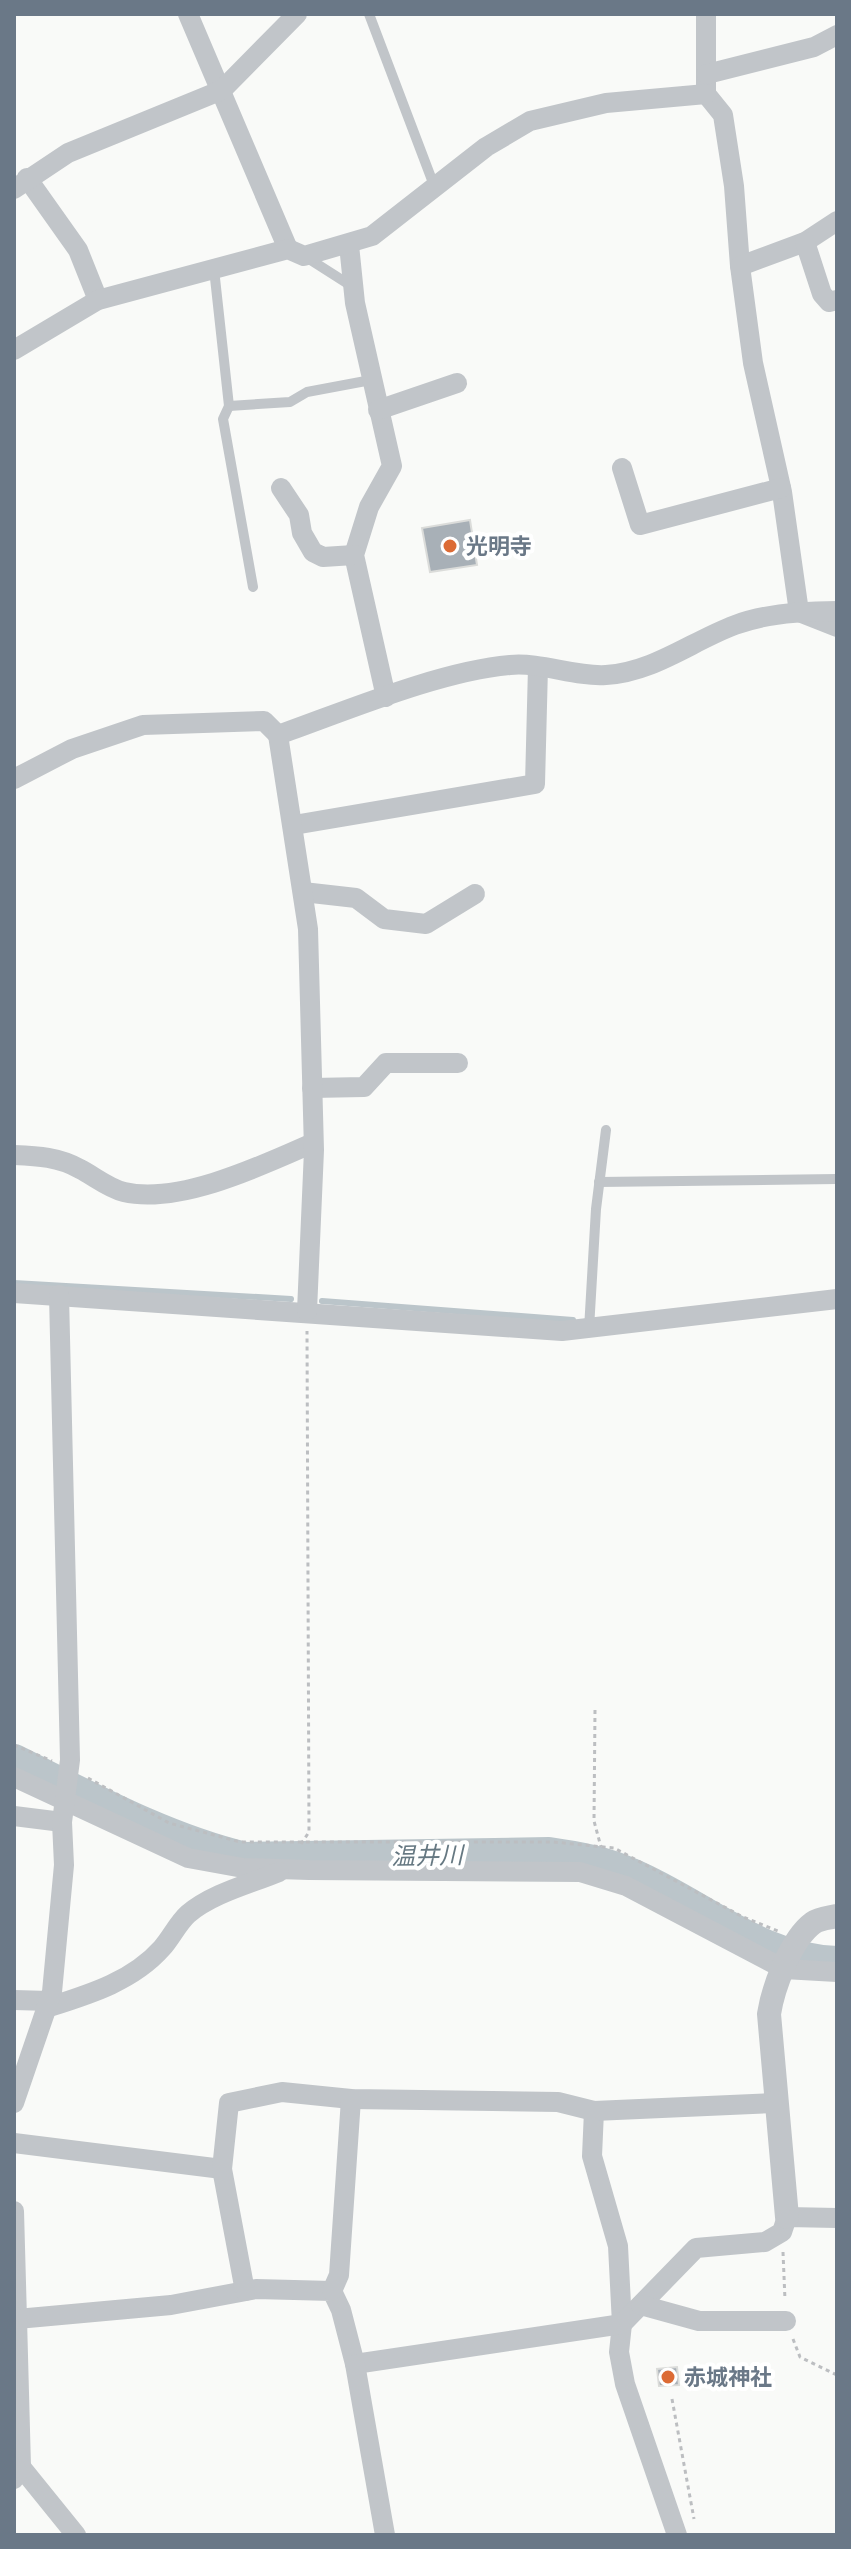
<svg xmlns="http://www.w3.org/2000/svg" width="851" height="2549" font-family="'Nunito Sans','Noto Sans JP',sans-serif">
  <rect width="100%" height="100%" fill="#f9faf8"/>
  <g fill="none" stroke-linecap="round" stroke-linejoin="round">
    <g stroke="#bbc5ca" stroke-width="6">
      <path d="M14,1283L291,1299"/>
      <path d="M322,1301L573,1320"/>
    </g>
    <path stroke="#bbc5ca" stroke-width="34" d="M14,1761C89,1798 163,1839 245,1859L549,1854C577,1858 605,1863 631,1875C702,1905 757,1960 837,1963"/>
  </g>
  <g fill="#a8b0b7" stroke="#dbdcda" stroke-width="2">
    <path d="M470,520L477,565L430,572L422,528Z"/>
    <path d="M677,2367L679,2385L659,2386L657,2369Z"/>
  </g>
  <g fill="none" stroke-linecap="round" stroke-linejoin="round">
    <g stroke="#bcbec1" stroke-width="3" stroke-dasharray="4 4" stroke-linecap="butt">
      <path d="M595,1710L594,1821L601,1847"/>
      <path d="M14,1745L52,1761"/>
      <path d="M88,1778L169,1823L240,1842H553L614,1848L743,1917L778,1931"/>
      <path d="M301,1844L309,1832L307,1331"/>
      <path d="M783,2252L785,2300"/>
      <path d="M793,2339L800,2357L837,2375"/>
      <path d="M672,2399L694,2519"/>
    </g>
    <g stroke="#c1c5c9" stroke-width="10">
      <path d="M369,14L435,188"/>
      <path d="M306,257L353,287"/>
      <path d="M214,269L229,406L223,419L253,587"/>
      <path d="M229,406L290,402L307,392L371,380"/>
      <path d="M599,1182L837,1179"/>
      <path d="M589,1329L596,1209L606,1130"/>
    </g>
    <g stroke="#c1c5c9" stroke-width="20">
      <path d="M188,14L288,249"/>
      <path d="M706,14V94L723,115L734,186L740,266"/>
      <path d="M707,74L814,47L837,35"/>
      <path d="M27,178L78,250L98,300"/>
      <path d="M14,189L68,153L222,90L297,14"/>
      <path d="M837,221L805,242L740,266L753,363L782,492L799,612L837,627"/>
      <path d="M805,242L822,294L829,302L837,300"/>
      <path d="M349,245L355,303L392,466L369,507L354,555L386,697"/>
      <path d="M14,350L98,300L288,249L304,256L372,236L486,147L530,121L606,103L706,94"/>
      <path d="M378,410L457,383"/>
      <path d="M622,468L640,525L781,488"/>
      <path d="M281,488L299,515L302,533L313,552L323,557L354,555"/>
      <path d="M14,779L72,749L143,725L264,721L278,735"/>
      <path d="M294,825L535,784L538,667"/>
      <path d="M303,892L356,898L384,919L426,924L475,894"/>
      <path d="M312,1088L364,1087L386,1063H458"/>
      <path d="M14,1155C38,1156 59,1157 80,1169C94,1176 108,1188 124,1192C179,1205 263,1165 313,1143"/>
      <path d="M14,1293L562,1331L837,1299"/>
      <path d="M307,1311L314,1150L308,929L278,735C346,711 440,671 510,665C542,662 574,677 606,675C654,672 692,641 735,625C767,613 804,611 837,611"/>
      <path d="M14,1777L188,1858L243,1868L309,1870L580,1872L626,1886L784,1969L837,1972"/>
      <path d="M14,1816L62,1822"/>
      <path d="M14,2000L49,2001"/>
      <path d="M46,2008C87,1995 132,1982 162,1948C171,1938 178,1923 188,1914C213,1893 250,1884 279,1872"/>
      <path d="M14,2103L52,1992L64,1865L62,1822L70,1760L59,1295"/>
      <path d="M594,2111L592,2156L618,2246L622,2324L619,2352L625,2384L677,2535"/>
      <path d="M14,2143L222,2169"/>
      <path d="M14,2211L17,2319L171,2305L256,2289L332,2291L341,2310L355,2364L622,2324L696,2248L765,2242L782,2232L787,2217L837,2218"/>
      <path d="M245,2291L222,2169L229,2103L282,2092L351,2099L558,2102L594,2111L775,2103"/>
      <path d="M332,2291L339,2275L351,2099"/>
      <path d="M641,2305L699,2321H786"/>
      <path d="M355,2364L385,2535"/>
      <path d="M14,2463L21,2467L76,2535"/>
      <path d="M14,2479L21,2467L17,2319"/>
    </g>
    <path stroke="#c1c5c9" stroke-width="24" d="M787,2217L769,2014C773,1988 791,1939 813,1923C820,1918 829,1918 837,1916"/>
  </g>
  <g fill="#dc6b35" stroke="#fff" stroke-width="3">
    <circle cx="450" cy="546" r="8"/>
    <circle cx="668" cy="2377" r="8"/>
  </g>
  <g text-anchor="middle" stroke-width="8" stroke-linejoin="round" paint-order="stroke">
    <g font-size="22" font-weight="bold" fill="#6a7887" stroke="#fff" text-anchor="start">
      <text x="466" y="554">光明寺</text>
      <text x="684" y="2385">赤城神社</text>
    </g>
    <g font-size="24" font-style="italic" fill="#667882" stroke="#fff">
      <text transform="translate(427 1856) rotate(-1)" y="8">温井川</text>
    </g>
  </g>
  <rect width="851" height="2549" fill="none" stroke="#6a7887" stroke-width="32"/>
</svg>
